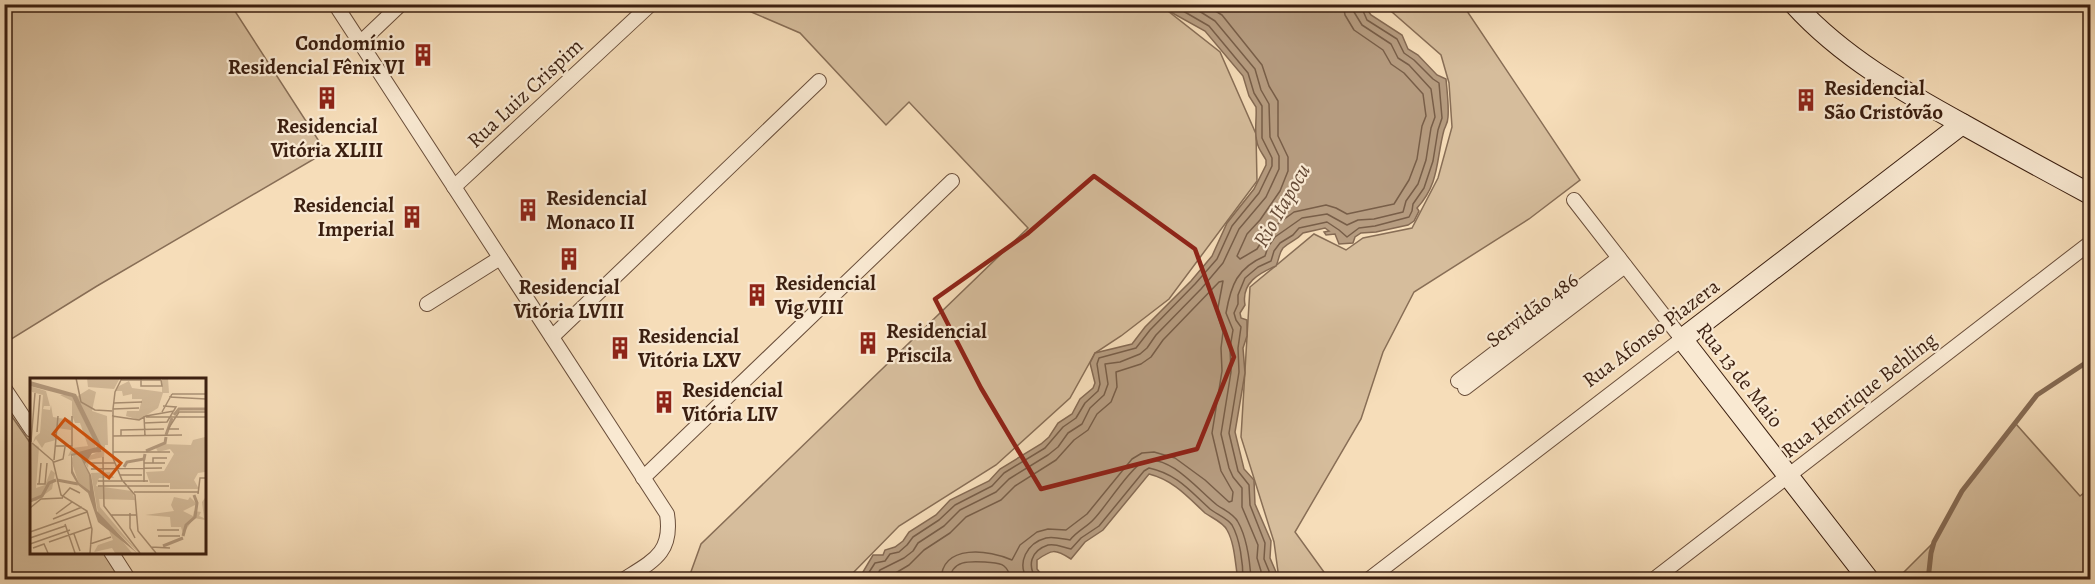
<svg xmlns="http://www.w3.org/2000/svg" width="2095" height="584" font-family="Alegreya,serif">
  <rect width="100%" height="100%" fill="#f6ddb9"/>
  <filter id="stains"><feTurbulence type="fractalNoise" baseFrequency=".00333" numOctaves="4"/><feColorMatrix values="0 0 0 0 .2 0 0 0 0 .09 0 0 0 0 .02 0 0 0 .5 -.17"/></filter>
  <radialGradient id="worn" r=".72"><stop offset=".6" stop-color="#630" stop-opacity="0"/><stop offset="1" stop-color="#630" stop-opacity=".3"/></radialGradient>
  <g fill="#d6bd9c" stroke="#886e56" stroke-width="1.5">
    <path d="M23,5H231L326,152L97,286L5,343V17Z"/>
    <path d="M735,5H1155L1164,8L1220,52L1256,134L1257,181L1169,299L1121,336L1095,353L1070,398L996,465L899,526L847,579L688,580L701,544L1028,228L909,102L886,125L800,33Z"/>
    <path d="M1384,5H1463L1580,180L1529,219L1414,292L1383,352L1361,419L1295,532L1329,579H1279L1274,542L1241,437L1250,287L1314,234L1346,250L1363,238L1412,228L1438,178L1452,127L1449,83L1441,55Z"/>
    <path d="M4,405L31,444L32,552L107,553L126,579H5Z"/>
    <path d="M2016,424L2080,496L2090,488V572L2081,580L1897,579L1934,542L1962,491Z"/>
  </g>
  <path fill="#b69c80" stroke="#856a53" stroke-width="1.5" d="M1158,5H1364L1371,15L1402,35L1408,49L1418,55L1437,75L1446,79C1447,91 1449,105 1448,117C1448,122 1446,125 1444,130C1436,159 1440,183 1417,208L1419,211L1414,221L1408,225L1376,232L1361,233L1355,237L1353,243L1339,244L1335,234L1326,235L1324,232L1329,231L1325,228L1303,233C1296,241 1290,241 1283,248C1279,253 1279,260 1276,266C1259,273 1241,283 1245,305L1240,313L1241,318L1247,320V336L1243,348L1245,373L1235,432L1244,469L1254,480L1255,504L1271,541L1270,558L1276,572L1273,579H1238C1235,564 1235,544 1227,530C1223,522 1212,518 1205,513C1187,496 1173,480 1149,474L1103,530L1085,542L1071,559C1055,549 1052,549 1037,560V569L1045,579H1013L970,574L957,580L855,579L863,572L873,555H883L885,550L895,547L903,541L909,532L936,515L950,500L989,481L1000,469L1041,444L1049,437L1058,423L1072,414L1080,399L1093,388L1095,383L1090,363L1095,353L1132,344L1145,327L1191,281L1212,256L1227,223L1254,189L1266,165V160C1263,154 1258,149 1257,142C1254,131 1257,119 1256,107L1249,96L1243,76L1205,31Z"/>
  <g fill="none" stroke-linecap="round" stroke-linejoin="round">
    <g stroke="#785e48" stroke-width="1.5">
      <path d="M1204,4L1222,15L1262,65L1269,86L1278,101V136L1288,157V171L1280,191L1260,220L1247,234L1237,256L1240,259L1257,249L1268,231L1294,212L1326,205L1336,208L1347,214L1394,204L1409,180L1417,159L1422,126L1426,116L1423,94L1404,73L1391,64L1383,50L1354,30L1345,15L1343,4"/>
      <path d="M864,580L875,563L885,561L890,554L899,552L907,545L913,537L939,520L955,505L992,486L1004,473L1045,448L1063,427L1076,418L1085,403L1098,391L1100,384L1097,364L1099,358L1136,348L1150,330L1195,284L1217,259L1232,226L1259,193L1272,166V158L1262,138V106L1254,93L1248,73L1209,26L1171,4"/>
      <path d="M874,580L880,570L904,558L913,551L918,543L944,526L960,510L996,492L1009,479L1048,455L1058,447L1068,433L1082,424L1090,408L1104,395L1108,384L1105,364L1120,362L1140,354L1147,348L1156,335L1201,289L1223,263L1239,229L1266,197L1279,169V156L1270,137L1269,104L1261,90L1255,69L1215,21L1188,4"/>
      <path d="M884,580L909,565L924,550L950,533L966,517L1001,500L1015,486L1056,460L1074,440L1088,430L1097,414L1111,402L1117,387L1116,372L1141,364L1151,357L1163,340L1219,282L1223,281L1217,313L1223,332L1221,348L1222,371L1212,433L1221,471L1233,492L1232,501L1229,502L1205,480L1175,458L1154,452L1142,453L1132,459L1087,514L1066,530L1048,529L1037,532L1020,545L1012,560C990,550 942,543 941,580"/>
      <path d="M950,580C951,560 970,561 985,562C991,563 999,562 1004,566C1009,570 1009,574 1010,580"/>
      <path d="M1028,580C1016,563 1027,543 1046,538C1053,536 1063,539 1070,540C1077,531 1087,527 1094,519C1105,508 1132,465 1145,461C1170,454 1200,492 1217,505C1224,510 1234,514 1238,522C1247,538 1250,562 1251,580"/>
      <path d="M1037,580C1027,566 1030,551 1048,545C1056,543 1064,548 1071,549L1081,538L1099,526L1144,471L1149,468C1177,474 1190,491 1210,509C1216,514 1227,518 1232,525C1240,539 1243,563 1243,580"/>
      <path d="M1260,580L1261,571L1257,558L1258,545L1242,507V488L1233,477L1229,468L1221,434L1231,372L1230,348L1233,330L1226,313C1231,285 1237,268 1265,256L1268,247L1275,237L1302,218L1327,214L1347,225L1358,220L1374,219L1403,212L1406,201L1418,184L1426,160L1431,128L1435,117L1431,89L1409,65L1398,58L1391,44L1362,25L1354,12L1353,4"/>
      <path d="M1268,580L1269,571L1264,559L1265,543L1250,505L1249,485L1238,471L1229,433L1239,372L1238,348L1241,327L1236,320L1234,313L1238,304V295L1245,278L1258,267L1271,261L1274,251L1280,243L1293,235L1299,228L1327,222L1339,230L1347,237L1359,228L1375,226L1409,217L1412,211L1413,204L1424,188L1433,161L1438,130L1442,118L1439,83L1433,79L1414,60L1404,53L1397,39L1367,20L1360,4"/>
    </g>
    <path stroke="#856a53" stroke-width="5" d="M1928,580L1931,553L1934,542L1962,491L2037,395L2090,360"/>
    <g stroke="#6a4e3a" stroke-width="16">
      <g id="street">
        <path d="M335,4L667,514C673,553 653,561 623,580"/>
        <path d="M360,43L401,4"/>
        <path d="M454,187L651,4"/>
        <path d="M427,304L500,258"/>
        <path d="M552,337L819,81"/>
        <path d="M1458,381L1619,258"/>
        <path d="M4,388L32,430"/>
        <path d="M1465,388L1625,266"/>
        <path d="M643,478L952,181"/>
        <path d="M111,552L129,580"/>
        <path d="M1368,580L1682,339L1574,200"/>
        <path d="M1653,580L2090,243"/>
      </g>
    </g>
    <g stroke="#3b1f10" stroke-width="22">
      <g id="secondary">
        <path d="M1794,4C1842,57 1904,92 1966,126C2007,149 2049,172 2090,194"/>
        <path d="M1869,580L1682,339L1962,124"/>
      </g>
    </g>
    <use href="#street" stroke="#f9e9d2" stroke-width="14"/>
    <use href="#secondary" stroke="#f9e9d2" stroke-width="20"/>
  </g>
  <path fill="none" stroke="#8f2418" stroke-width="4.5" stroke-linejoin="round" d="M1094,176L1195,249L1234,357L1197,449L1041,489L981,388L935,299L1027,234Z"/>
  <defs>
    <g id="building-bare" transform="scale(1.8)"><path d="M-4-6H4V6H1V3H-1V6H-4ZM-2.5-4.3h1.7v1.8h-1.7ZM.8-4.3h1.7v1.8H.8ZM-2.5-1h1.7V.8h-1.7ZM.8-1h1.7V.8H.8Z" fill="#8f2418" stroke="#f9e9d2" stroke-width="2.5" paint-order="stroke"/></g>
  </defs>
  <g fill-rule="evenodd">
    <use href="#building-bare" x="423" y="55"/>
    <use href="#building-bare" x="327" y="98"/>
    <use href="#building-bare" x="1806" y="100"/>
    <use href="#building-bare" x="528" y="210"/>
    <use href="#building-bare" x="412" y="217"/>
    <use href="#building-bare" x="569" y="259"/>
    <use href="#building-bare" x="757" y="295"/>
    <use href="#building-bare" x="868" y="343"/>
    <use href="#building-bare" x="620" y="348"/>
    <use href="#building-bare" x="664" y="402"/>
  </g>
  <g text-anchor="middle" stroke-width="4.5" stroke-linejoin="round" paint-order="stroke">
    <g font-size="21" font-weight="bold" fill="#3b1f10" stroke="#f9e9d2" text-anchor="start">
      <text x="405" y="50" text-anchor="end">Condomínio<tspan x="405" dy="24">Residencial Fênix VI</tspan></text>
      <text x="1824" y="95">Residencial<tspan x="1824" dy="24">São Cristóvão</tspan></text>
      <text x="327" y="133" text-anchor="middle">Residencial<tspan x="327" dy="24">Vitória XLIII</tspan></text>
      <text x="546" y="205">Residencial<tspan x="546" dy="24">Monaco II</tspan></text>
      <text x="394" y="212" text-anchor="end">Residencial<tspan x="394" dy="24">Imperial</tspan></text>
      <text x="775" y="290">Residencial<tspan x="775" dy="24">Vig VIII</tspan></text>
      <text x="569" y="294" text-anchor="middle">Residencial<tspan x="569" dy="24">Vitória LVIII</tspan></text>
      <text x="886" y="338">Residencial<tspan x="886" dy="24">Priscila</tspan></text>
      <text x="638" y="343">Residencial<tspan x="638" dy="24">Vitória LXV</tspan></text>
      <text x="682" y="397">Residencial<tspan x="682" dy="24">Vitória LIV</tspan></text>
    </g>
    <g font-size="21" fill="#3b1f10" stroke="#f9e9d2">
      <text transform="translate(525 93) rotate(-43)" y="7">Rua Luiz Crispim</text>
      <text transform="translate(1532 310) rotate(-37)" y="7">Servidão 486</text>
      <text transform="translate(1651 333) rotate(-37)" y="7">Rua Afonso Piazera</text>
      <text transform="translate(1740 375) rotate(52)" y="7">Rua 13 de Maio</text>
      <text transform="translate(1859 395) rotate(-38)" y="7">Rua Henrique Behling</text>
    </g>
    <g font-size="22" font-style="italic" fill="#664b37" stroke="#f9e9d2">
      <text transform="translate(1281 205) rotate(-60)" y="8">Rio Itapocu</text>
    </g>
  </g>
  <g transform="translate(30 378)">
    <rect width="176" height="176" fill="#f6ddb9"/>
    <path d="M57,0H90L84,11L58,9ZM132,0H138L139,15H133L128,30L109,42L96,38L97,33H109L112,21H102V16L93,18L92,13H85L89,8L99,3L102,10L132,14ZM0,8L16,13L20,28H14L13,31L20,32L21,27L23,39L41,42V52L27,50L26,62L15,65L12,70L6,61L3,65L5,59L10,55L13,17L2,14ZM59,11L66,14L62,33L77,38L78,67H75L74,79L59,82L58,90L55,86L59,78L73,72L46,19ZM35,16L42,19L66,65L65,72L38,78L42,70L58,68L50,45H45L42,37V23L30,17ZM175,59V94L168,95L164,102L169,111H140V105H120L116,94L134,93L144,76L140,71L128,74L126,70L132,66L161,67L163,62ZM2,65L9,69L6,110L15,107L21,92L25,95L22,111L6,123H0ZM44,76L50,77L59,97L61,114L49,106L41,82ZM80,94L84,100H69L66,108L102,113L105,122L69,121L70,129L109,175L68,135L61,95ZM144,119L158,122L160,119L167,126L153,133L163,138L164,133L171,134L169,138L174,140L172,124L175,120V142L164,140L153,156L151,149H141L140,139L115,137L144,133L141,127ZM79,153L89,159L102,175H85L82,170L64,174L68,167L83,162Z" fill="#d6bd9c"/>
    <path d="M0,3L46,16L72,69L71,74L62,75L55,86L61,97L67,133L107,175L68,144L58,115L48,107L41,95V76L67,69L42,19L0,8ZM49,76L59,97L60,113L49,105L43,93L42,78Z" fill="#b69c80" fill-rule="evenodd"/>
    <path fill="none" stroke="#b69c80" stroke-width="3" d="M144,37L149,31H176M136,57L142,40M116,73L135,65L136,59M94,89L97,84L114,81L115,76M27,102L48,106M0,123L12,118L19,105L26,102M153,158L156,147L165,139L167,125L164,117M133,168L153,160"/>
    <path fill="none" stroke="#ab9175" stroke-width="1.5" d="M46,0L51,24L65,32L82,33M92,0L85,14L83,31V80L92,102L105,117L108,153L126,175M111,1V8H132L131,2M91,2H131M142,16H176M139,19L176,21M84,25L112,24M83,31L109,30M132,34L142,16M82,38L109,42L116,38L144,33M114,38L115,58M116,39H176M114,45L137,44L146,29L133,28M149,51H138L149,34H176M7,54L10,17M83,58L152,57M91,58V52L134,51M1,64L5,15M2,65L23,83M26,68H42V38M83,74H140M24,82L28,38M114,82V104M23,83L31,117L57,133L62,151L60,175M24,84L33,81L35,69M59,85H73V79M85,85H73L74,128L110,175M114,85H135M123,85V80H137M61,91L132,90M90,97H112M68,103H118M7,106H15L17,85M9,106L11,85M68,108H139M104,114H169M168,116L170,100H176M32,119L40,110L50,115M0,130L11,121L33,120M100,135V150L105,160M26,136L42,124M81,137H106M23,141L52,129M35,146L45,175M127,152H149M0,154L57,134M44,156L50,173M128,158H150M0,160L35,148M19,164L62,149M0,166L40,152M60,166L81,159M121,169L140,170M3,170L14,166L18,175"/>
    <path fill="#d7530c" fill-opacity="0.15" stroke="#d7530c" stroke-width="3" d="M35,41L91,85L79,100L23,56Z"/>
    <rect width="176" height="176" fill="none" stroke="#3b1f10" stroke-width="3"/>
  </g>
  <rect width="2095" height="584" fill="none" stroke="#f6ddb9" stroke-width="24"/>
  <rect x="6" y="6" width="2083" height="572" fill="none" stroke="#3b1f10" stroke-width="3"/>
  <rect x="12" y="12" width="2071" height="560" fill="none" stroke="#3b1f10" stroke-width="1.5"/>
  <rect width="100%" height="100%" filter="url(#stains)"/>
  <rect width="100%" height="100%" fill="url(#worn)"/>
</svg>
